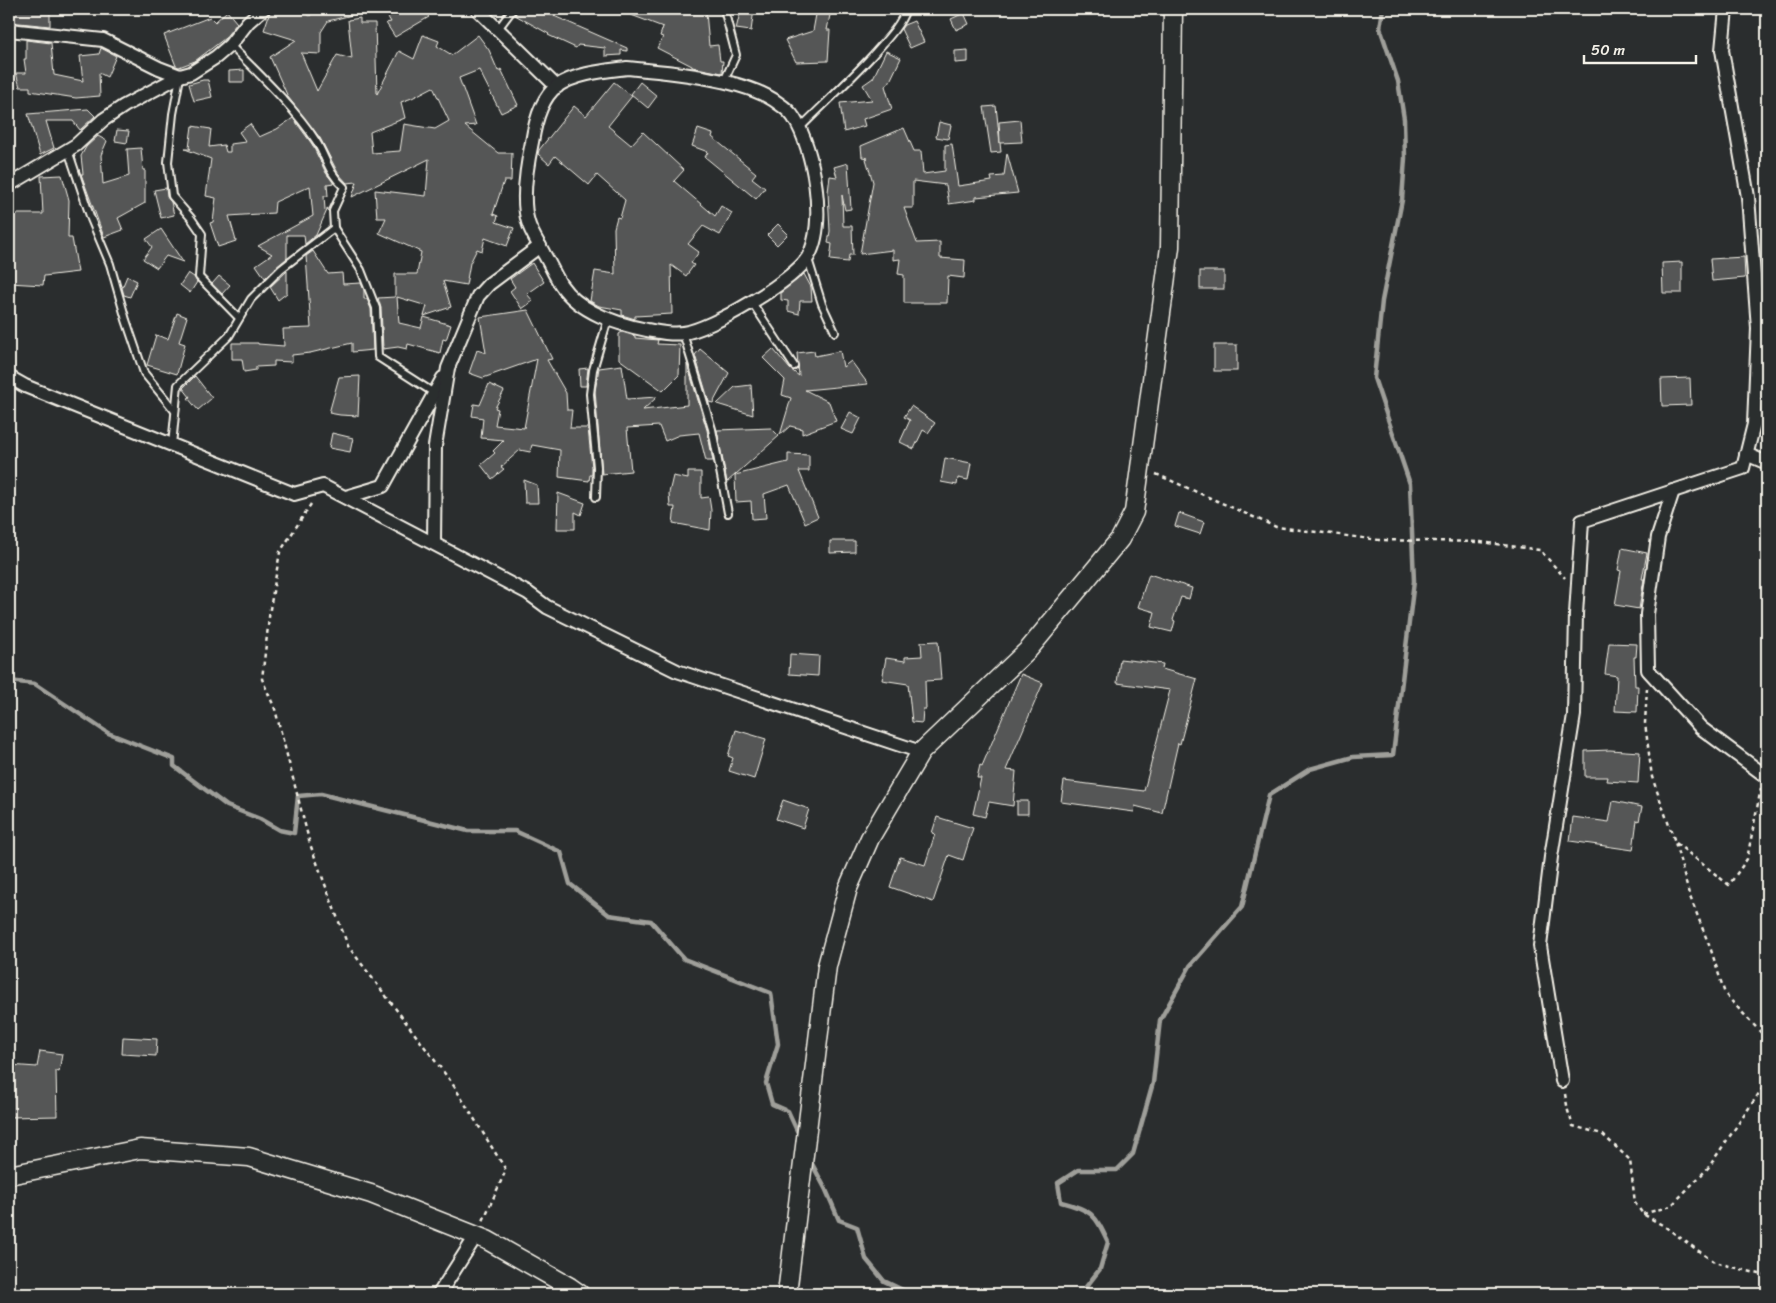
<svg xmlns="http://www.w3.org/2000/svg" width="1776" height="1303" font-family="Sriracha,sans-serif">
  <rect width="100%" height="100%" fill="#2a2d2e"/>
  <filter id="ink" filterUnits="userSpaceOnUse"><feTurbulence type="fractalNoise" baseFrequency=".02" numOctaves="2"/><feDisplacementMap in="SourceGraphic" scale="10" xChannelSelector="R" yChannelSelector="G"/><feConvolveMatrix kernelMatrix="1 2 1 2 8 2 1 2 1" color-interpolation-filters="sRGB"/></filter>
  <g filter="url(#ink)">
    <g fill="none" stroke-linecap="round" stroke-linejoin="round">
      <g stroke="#9f9f9a" stroke-width="4.5">
        <path d="M9,681L35,684L108,733L174,759V766L227,806L260,819L279,830L294,833L298,796L321,794L468,831H515L561,852L570,884L609,915L651,921L684,959L771,993L778,1044L766,1083L772,1104L788,1111L800,1137"/>
        <path d="M810,1160L826,1190L839,1220L857,1227L866,1259L884,1281L911,1294"/>
        <path d="M1085,1294L1086,1287L1100,1269L1108,1242C1095,1214 1092,1210 1061,1202L1058,1183L1078,1170H1117L1133,1154L1153,1083L1160,1020L1190,966L1242,907L1269,795L1310,769L1353,757L1393,755L1414,581L1410,484L1374,378L1382,301L1402,200L1405,158L1404,119L1398,81L1380,28L1383,9"/>
      </g>
    </g>
    <g fill="#555756" stroke="#f4f1e8" fill-rule="evenodd">
      <path d="M10,9H50V26L9,22Z"/>
      <path d="M271,9H300L310,16L315,9H359L360,13L328,21L321,32V54L301,53L317,91L337,55L352,59L348,20L360,18V23H375L377,94L399,51L414,59L423,35L439,41L437,46L452,55L478,35L489,50L498,71L501,69L518,105L501,113L479,70L459,78L476,125L465,126L498,153H512L511,181H504L493,214L498,216L496,222L514,228L507,246L485,238L482,251L477,249L470,263L466,285L443,281L451,307L424,316L427,306L397,297L399,323L421,328L424,317L451,325L446,340L443,339L440,353L408,344L407,349L398,347L383,349L381,308L378,298L395,297V274H417L421,252L379,233L386,218H377L375,190L426,196L429,159L352,197L357,182L347,183L338,173L320,138L288,97L270,57L296,40L264,30ZM433,87L449,121L435,129L404,124L400,151L372,153L370,132L405,118L401,102L412,98Z"/>
      <path d="M383,9H421L429,17L395,37L386,23L391,22Z"/>
      <path d="M518,9H538L627,48V51L621,50V55L605,56V48L578,45L576,48L548,35L549,34L515,15Z"/>
      <path d="M619,9H684L685,14L706,12L709,46L718,45L720,61H723L722,73L692,67V66L657,48L663,37L660,36L663,27L618,10Z"/>
      <path d="M741,9H754L751,31L736,29Z"/>
      <path d="M817,9L831,10L827,30H830L828,61L796,62L785,40L813,31Z"/>
      <path d="M227,11L237,23L224,39L195,61L179,67L176,66L164,35L210,17L215,22Z"/>
      <path d="M964,13L969,24L956,30L951,19Z"/>
      <path d="M914,21L924,42L910,48L901,29L904,25Z"/>
      <path d="M26,40L51,43L54,75L83,81L80,56L99,54L101,48L116,56L107,77L99,73L100,96L76,98L30,91V87H20L16,73H26L24,59H26Z"/>
      <path d="M968,50V62L955,63V51Z"/>
      <path d="M886,51L901,58L889,83L885,86L892,109L863,119L865,126L844,132L840,103L872,100L863,85L873,78Z"/>
      <path d="M244,70V82H229V71Z"/>
      <path d="M203,80H208L212,97L194,101L189,84Z"/>
      <path d="M614,82L632,96L608,126L631,145L643,132L684,170L674,181L715,216L721,206L732,213L720,235L703,226L688,244L699,252L691,263L694,265L686,276L671,265L672,314L635,316V319L622,315V310L599,306L590,301L595,271L615,274L614,228L617,217L620,218L625,200L597,175L589,185L555,156L549,164L538,154L539,150L574,106L586,116Z"/>
      <path d="M640,82L657,96L648,108L631,94Z"/>
      <path d="M996,106L1001,152L991,153L984,107Z"/>
      <path d="M88,109L95,116L80,130L73,121H46L54,148L40,155L28,114Z"/>
      <path d="M293,118L312,144L326,173L334,183L327,184L328,196H324L325,210L328,208L316,235L305,244L304,235H287V258L265,278L256,265L272,254L258,246L313,216L310,186L275,202L274,213L229,216L236,241L218,247L210,223L213,222L216,198L206,196L211,159L185,149H191L189,148L192,126L211,129L209,147L224,145L226,152H230V144L246,142L239,132L250,124L259,137L277,129Z"/>
      <path d="M1020,120L1022,142L1000,143L999,122Z"/>
      <path d="M939,122L951,125L948,139L936,137Z"/>
      <path d="M904,128L914,151H921L923,174L945,171V145L952,144L958,186L992,181L991,177L1004,176L1007,153L1018,193L976,197V200L949,204L946,185L913,181V208H904L917,243L940,242V258L965,260L964,278L948,276L947,303H904V275L898,274L900,259L893,260V250L860,254L873,182L866,159L868,158L862,157L861,146Z"/>
      <path d="M698,129L713,134L712,137L756,173L752,178L765,188L756,199L705,157L708,152L692,146Z"/>
      <path d="M117,130L129,131L127,143L115,141Z"/>
      <path d="M98,136L107,141L101,155L103,184L129,176L127,149L141,148L143,170H145V203L118,218L123,230L104,237L81,174H83L81,156L86,147Z"/>
      <path d="M848,163L851,209L845,210L842,195L843,226H852L853,255H849L848,262L830,260L832,244L828,243L830,231L828,192L830,176L837,177L834,167Z"/>
      <path d="M62,175L69,200L68,238H72L78,272L44,276L43,285L9,283V214H43L41,176Z"/>
      <path d="M166,188L167,197L171,202L174,215L161,218L154,190Z"/>
      <path d="M778,224L788,234L777,245L767,235Z"/>
      <path d="M161,229L183,262L166,256L157,268L143,259L152,247L146,239Z"/>
      <path d="M313,251L328,274L342,273L343,284L361,283L364,290V299H367L371,309L373,350L352,352V343L310,353L292,355V362L274,361V366L256,367V370L244,372L242,359H232V343H258V344L284,346L283,329L311,328L306,256Z"/>
      <path d="M1744,257L1745,278L1712,281L1710,259Z"/>
      <path d="M1682,262V293H1663L1662,263Z"/>
      <path d="M532,263L544,282L527,294L533,301L522,309L510,291L515,287L510,279Z"/>
      <path d="M287,271V293L278,300L270,287Z"/>
      <rect x="1200" y="271" width="24" height="18"/>
      <path d="M188,273L194,277L197,282L190,293L180,285Z"/>
      <path d="M804,274L811,287L812,301H800L799,314L788,311V301L781,300V292Z"/>
      <path d="M127,276L137,281L130,297L124,295L122,288Z"/>
      <path d="M219,276L230,285L222,294L212,284Z"/>
      <path d="M528,310L552,359L547,360L566,393L567,410H572L570,428H588L592,467V475H590L589,481L559,477L560,450L532,445L530,452L520,450L501,467L504,469L492,479L481,465L495,453L493,451L504,440L481,438L483,418L472,416L474,404L480,405L489,384L504,391L495,408L498,409L495,425L524,428L537,359L483,378L469,373L477,350L486,353L480,317Z"/>
      <path d="M177,313L187,317L179,342L185,344L177,374L147,365L156,335L168,339Z"/>
      <path d="M622,332L635,336V338L658,340L657,344L680,345L679,375L663,391L619,359V334Z"/>
      <rect x="1214" y="345" width="23" height="26"/>
      <path d="M700,349L729,373L713,403L709,402L695,355Z"/>
      <path d="M773,349L790,369L799,376L797,353L814,351L815,356L840,351L843,367L851,361L868,384L805,390L829,402L836,421L802,434V429L790,426L780,435L791,398L782,395L785,380L763,358Z"/>
      <path d="M687,364L707,430L713,461H706L699,433L679,435L665,441L659,426L627,428L631,471L602,474L595,391L599,368L622,365L627,399L657,397L643,410L687,405Z"/>
      <path d="M588,368L586,386H580L579,369Z"/>
      <path d="M195,376L212,398L198,410L188,398L190,397L183,388Z"/>
      <path d="M360,376L358,416L340,415L329,413L339,377Z"/>
      <path d="M1690,378L1691,405L1662,406L1661,379Z"/>
      <path d="M751,385L753,415L717,404L735,387Z"/>
      <path d="M911,406L935,423L928,433L923,430L914,449L900,442L910,420L904,417Z"/>
      <path d="M850,412L861,418L853,434L841,429Z"/>
      <path d="M771,428L779,436L727,482L717,430Z"/>
      <path d="M332,433L353,438L350,452L329,448Z"/>
      <path d="M788,454L809,455V471H799L818,517L805,523L789,485L764,494L766,518L752,519L751,501L736,502L735,475L788,462Z"/>
      <path d="M945,458L971,463L968,480L958,478L957,485L941,482Z"/>
      <path d="M688,472H701V498L709,497L711,510L710,530L673,523L675,507H670L669,493L673,476L688,479Z"/>
      <path d="M524,480L537,485L538,503H525Z"/>
      <path d="M558,493L585,503L581,515L575,512V529H557Z"/>
      <path d="M1179,513L1204,522L1200,534L1175,526Z"/>
      <path d="M830,541H855V552L830,553Z"/>
      <path d="M1622,548L1647,553L1642,579H1644L1639,609L1615,605L1621,571L1618,570Z"/>
      <path d="M1149,574L1192,588L1189,599L1181,597L1173,620L1175,621L1172,632L1151,627L1155,612L1138,607Z"/>
      <path d="M938,641L941,680L925,681L926,709H923L922,723L912,722L908,684L882,680L886,658L905,661V657L922,656L921,642Z"/>
      <path d="M1609,643L1637,644L1636,657H1634L1635,686H1638L1637,712L1615,711L1617,676L1605,674Z"/>
      <path d="M790,654L819,656L818,676L789,674Z"/>
      <path d="M1120,659L1163,664L1162,669L1197,679L1180,744L1178,743L1162,813L1135,806L1134,812L1061,802L1064,781L1144,791L1170,690L1117,683Z"/>
      <path d="M1021,674L1043,683L1006,770L1016,771L1013,806L989,802L985,817L973,814L981,778H977L980,765L982,766Z"/>
      <path d="M736,730L766,739L754,779L729,771L733,758L728,756Z"/>
      <path d="M1610,750L1640,752L1638,783L1607,781L1608,777H1585V751Z"/>
      <path d="M783,800L809,809L803,828L776,819Z"/>
      <rect x="1017" y="801" width="11" height="13"/>
      <path d="M1613,801L1642,807L1639,821L1637,820L1633,850L1570,841L1573,817L1609,822Z"/>
      <path d="M937,817L973,828L963,860L949,855L933,902L890,887L900,857L925,865L935,834L932,833Z"/>
      <path d="M123,1037L157,1039L156,1056L122,1054Z"/>
      <path d="M40,1051L62,1054L59,1072L56,1071L57,1116L9,1117V1065L37,1067Z"/>
    </g>
    <g fill="none" stroke-linecap="round" stroke-linejoin="round">
      <g stroke="#f4f1e8" stroke-width="10">
        <g id="lane">
          <path d="M498,29L513,9"/>
          <path d="M230,45C258,73 295,108 316,141C326,157 328,173 344,187L333,211L334,228L361,270L376,308L378,357L434,393"/>
          <path d="M180,77L173,114L168,162L172,196L191,218L202,234L199,277L239,318"/>
          <path d="M724,81L736,55L724,9"/>
          <path d="M800,128C824,104 849,81 872,56C884,42 900,27 906,9"/>
          <path d="M68,150L91,219L110,264L126,320L144,373L175,411"/>
          <path d="M808,259L822,304L835,332"/>
          <path d="M751,301L794,366"/>
          <path d="M683,333L712,429L728,513"/>
          <path d="M172,445L178,385L229,336L251,299L281,269L334,228"/>
          <path d="M596,497L597,467L590,394L593,370L608,319"/>
        </g>
      </g>
      <g stroke="#f4f1e8" stroke-width="16">
        <g id="street">
          <path d="M477,9L557,87"/>
          <path d="M9,30L103,40L159,68L180,76L191,73L216,57L230,45L248,22L263,9"/>
          <path d="M627,68C668,72 745,78 778,103C784,107 791,113 794,118C814,149 827,224 808,257C794,281 710,330 683,333C671,335 659,332 647,330C617,324 580,313 561,285C555,276 550,264 544,254C539,244 531,233 528,222C521,199 527,165 532,142C535,123 541,98 557,86C577,73 604,71 627,68Z"/>
          <path d="M9,185L76,145L103,120L124,106L180,76"/>
          <path d="M9,377L25,386L294,494L323,486L528,593L547,607L677,671L921,752"/>
          <path d="M1746,454L1767,463"/>
          <path d="M1673,491L1658,537L1647,614L1648,670L1701,728L1767,777"/>
          <path d="M346,497L383,486L443,378"/>
          <path d="M434,543L435,446L448,368L478,296L489,284L540,246"/>
          <path d="M1562,1081L1540,946L1551,857L1574,715L1576,614L1582,521L1743,468L1754,424L1758,328L1748,197L1722,50L1726,9"/>
          <path d="M439,1294L476,1236"/>
        </g>
      </g>
      <g stroke="#f4f1e8" stroke-width="21">
        <g id="secondary">
          <path d="M9,1175L140,1149L249,1157L371,1194L487,1240L570,1287L580,1294"/>
          <path d="M787,1294L827,966L848,888L870,838L921,752L1029,649L1120,539L1134,512L1170,247L1173,9"/>
        </g>
      </g>
      <g stroke="#f4f1e8" stroke-width="2.5" stroke-dasharray="4 4" stroke-linecap="butt">
        <path d="M1156,474L1276,527L1379,540L1481,542L1540,550L1565,578"/>
        <path d="M311,504L280,552L270,609L262,679L275,709L310,844L348,946L452,1083L506,1170L483,1221"/>
        <path d="M1647,688L1645,723L1652,777L1675,842L1689,894L1711,950L1725,994L1767,1039"/>
        <path d="M1676,843L1729,885L1747,859L1761,788"/>
        <path d="M1565,1094L1568,1111L1573,1126L1602,1134L1630,1160L1635,1203L1643,1214L1664,1226L1714,1262L1767,1276"/>
        <path d="M1643,1214L1671,1206L1708,1168L1764,1086L1767,1079"/>
      </g>
      <use href="#lane" stroke="#2a2d2e" stroke-width="6"/>
      <use href="#street" stroke="#2a2d2e" stroke-width="12"/>
      <use href="#secondary" stroke="#2a2d2e" stroke-width="18"/>
    </g>
  </g>
  <rect width="1776" height="1303" fill="none" stroke="#2a2d2e" stroke-width="30"/>
  <rect x="15" y="15" width="1746" height="1273" fill="none" stroke="#f4f1e8" stroke-width="2" filter="url(#ink)"/>
  <path d="M1584 55v8h112v-8" fill="none" stroke="#f4f1e8" stroke-width="2.5"/>
  <text x="1591" y="55" font-size="15" fill="#f4f1e8" stroke="#2a2d2e" stroke-width="4" paint-order="stroke">50 m</text>
</svg>
